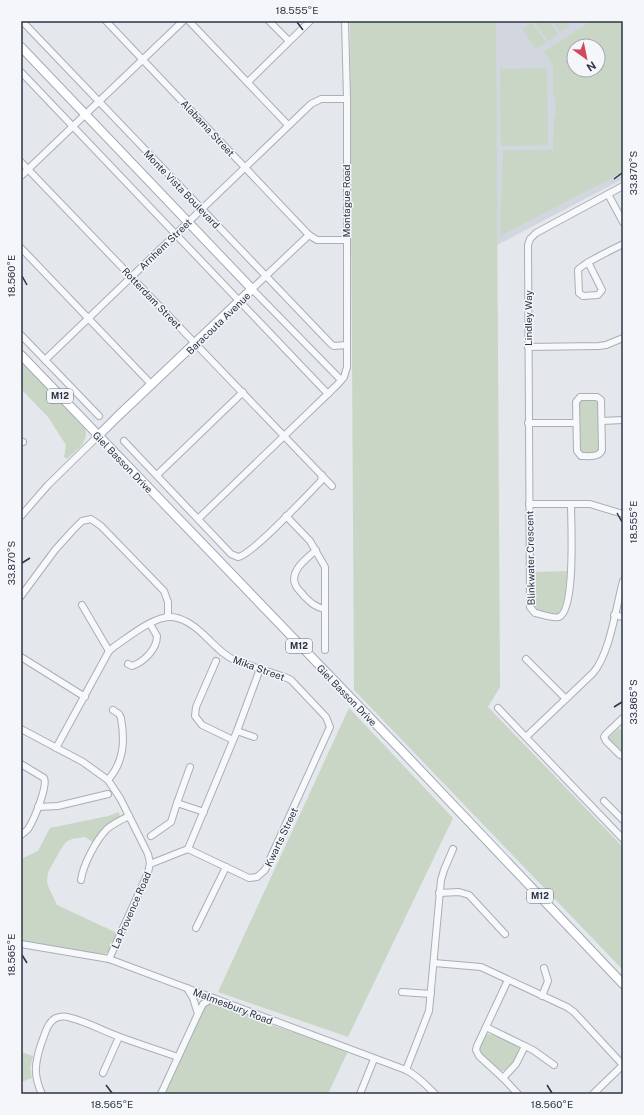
<svg xmlns="http://www.w3.org/2000/svg" width="644" height="1115" font-family="'Public Sans',sans-serif">
  <rect width="100%" height="100%" fill="#e4e7ec"/>
  <path fill="#d2d6de" fill-rule="evenodd" d="M494,21H623V179L497,245ZM574,46H598V70H574Z"/>
  <g fill="#c9d6c5" fill-rule="evenodd">
    <path d="M350,21H496L500,687L488,707L623,847V970L354,690Z"/>
    <path d="M534,21H549L558,34L548,41Z"/>
    <path d="M552,21H567L570,26L560,32Z"/>
    <path d="M591,21H623V172L500,236L503,150H553L554,118H556L555,96H553V65L544,52ZM574,46H598V70H574Z"/>
    <path d="M532,22L546,42L536,49L522,29Z"/>
    <path d="M547,68L548,145L501,146L500,69Z"/>
    <path d="M21,361L85,429C90,442 75,451 67,459L64,457L66,445L48,417L21,389Z"/>
    <path d="M596,399L599,401L600,449L597,454H583L580,453L579,401L581,400Z"/>
    <path d="M569,571V582L562,612L556,615L533,609L532,572Z"/>
    <path d="M349,708L453,818L348,1037L218,992Z"/>
    <path d="M619,728L623,732L622,752L608,738Z"/>
    <path d="M119,812L120,817L113,821L94,843L85,837L72,839L66,842L61,849L48,872L47,881L48,886L57,905L117,933L108,952L103,955L21,941V859L38,851L50,828L108,816Z"/>
    <path d="M211,1003H218L265,1020L266,1023L292,1032L295,1031L348,1051L328,1094H164L204,1007Z"/>
    <path d="M488,1034L497,1035L518,1046C522,1055 510,1071 500,1071L482,1055L479,1050L484,1037Z"/>
    <path d="M21,1052L33,1056L30,1068L32,1078L21,1082Z"/>
  </g>
  <g fill="none" stroke-linecap="round" stroke-linejoin="round">
    <g stroke="#a9aeb7" stroke-width="8">
      <g id="minor">
        <path d="M22,21L331,344L334,346L347,345"/>
        <path d="M106,21L309,235"/>
        <path d="M189,21L288,125"/>
        <path d="M269,21L289,41"/>
        <path d="M21,72L328,394"/>
        <path d="M248,82L310,21"/>
        <path d="M21,162L332,486"/>
        <path d="M21,176L183,21"/>
        <path d="M608,194L623,222"/>
        <path d="M21,248L152,385"/>
        <path d="M588,262L602,290L598,295L583,296L579,293L578,270C583,263 614,249 623,244"/>
        <path d="M21,335L99,416"/>
        <path d="M528,347L599,346L606,345L623,338"/>
        <path d="M45,360L311,104L321,99H347"/>
        <path d="M341,380L252,289L309,235L317,240H346"/>
        <path d="M580,397H597L601,400L602,450C599,458 588,456 581,456L577,451L576,402Z"/>
        <path d="M602,421L623,420"/>
        <path d="M528,423H576"/>
        <path d="M124,441L231,554L238,557C252,555 308,494 321,481L322,475"/>
        <path d="M21,442H23"/>
        <path d="M157,475L243,392"/>
        <path d="M529,504H590L623,514"/>
        <path d="M571,504C571,522 576,610 559,617C553,619 541,614 535,613L530,607V601L528,245L530,239L536,233L623,186"/>
        <path d="M21,516L48,485L98,436"/>
        <path d="M286,516L310,541L325,567V650"/>
        <path d="M198,519L337,385L344,377L347,367V99L345,21"/>
        <path d="M316,550C307,559 288,571 296,586C298,590 302,593 304,596C311,603 315,607 325,609"/>
        <path d="M21,596L55,550L73,530L82,521L91,519L101,526L164,591L168,602V617"/>
        <path d="M82,605L109,651"/>
        <path d="M614,615L623,617"/>
        <path d="M21,657L85,697"/>
        <path d="M526,659L566,699"/>
        <path d="M216,661L196,707L195,716L202,725L233,740"/>
        <path d="M128,664L132,666C144,662 157,649 157,636L150,624"/>
        <path d="M498,708L623,839"/>
        <path d="M623,718L606,734L604,737L606,741L620,755L623,756"/>
        <path d="M21,729L83,762L108,780L120,798L148,854L150,863L148,873L109,959"/>
        <path d="M237,731L254,737"/>
        <path d="M526,737L593,673C610,654 616,607 623,581"/>
        <path d="M56,748L109,651L115,646C130,636 153,617 170,617C182,617 195,626 203,634C214,644 221,654 236,661L285,677L291,680L326,717L330,727L265,870L257,877L249,878L188,849"/>
        <path d="M21,764L44,778C48,786 34,820 28,829C26,831 24,833 21,835"/>
        <path d="M108,780C124,762 125,741 121,718L119,714L113,710"/>
        <path d="M604,801L623,820"/>
        <path d="M177,803L190,767"/>
        <path d="M38,807L58,806L108,794"/>
        <path d="M151,836L171,822L177,803L204,812"/>
        <path d="M150,864L188,849L237,731L260,669"/>
        <path d="M81,880C83,865 96,840 107,829C114,823 121,820 129,816"/>
        <path d="M439,893L459,892L469,895L505,934"/>
        <path d="M196,928L226,867"/>
        <path d="M21,944L109,959L406,1070C418,1076 426,1085 435,1094"/>
        <path d="M434,963L481,967L567,1007L574,1012L623,1065L593,1094"/>
        <path d="M508,980L477,1046L476,1050L479,1056L503,1078L518,1094"/>
        <path d="M187,988L193,998L198,1014"/>
        <path d="M402,992L431,994"/>
        <path d="M542,996L548,981L544,968"/>
        <path d="M486,1027L533,1050L554,1065"/>
        <path d="M406,1070L429,1011L441,880L444,870L453,849"/>
        <path d="M103,1073L119,1037"/>
        <path d="M503,1078L516,1064L525,1046"/>
        <path d="M42,1094C33,1075 35,1063 41,1044C45,1035 47,1022 56,1018C61,1016 66,1016 71,1018C88,1022 103,1031 120,1037C139,1044 158,1050 178,1057"/>
        <path d="M161,1094L198,1014L203,1004L213,998"/>
        <path d="M360,1094L374,1059"/>
      </g>
    </g>
    <g stroke="#a3abb8" stroke-width="10">
      <g id="major">
        <path d="M21,47L252,289L117,417L98,436"/>
        <path d="M21,355L401,750L623,984"/>
      </g>
    </g>
    <use href="#minor" stroke="#f7f8fa" stroke-width="6"/>
    <use href="#major" stroke="#fff" stroke-width="8"/>
  </g>
  <path fill="none" stroke="#2b3445" stroke-width="1.5" d="M297,22L303,30M614,179L622,173M22,276L27,285M617,513L622,522M22,563L30,558M614,707L622,702M22,955L27,963M106,1085L112,1093M547,1085L552,1093"/>
  <g text-anchor="middle" stroke-width="3" stroke-linejoin="round" paint-order="stroke">
    <g fill="#f4f6f9" stroke="#676e7b" stroke-width="1">
      <rect x="47" y="389" width="26" height="14" rx="3"/>
      <rect x="286" y="639" width="26" height="14" rx="3"/>
      <rect x="527" y="889" width="26" height="14" rx="3"/>
    </g>
    <g font-size="9" font-weight="bold" fill="#2b3445">
      <text x="60" y="399">M12</text>
      <text x="299" y="649">M12</text>
      <text x="540" y="899">M12</text>
    </g>
    <g font-size="10" fill="#2b3445" stroke="#f4f6f9">
      <text transform="translate(208 128) rotate(47)" y="4">Alabama Street</text>
      <text transform="translate(182 189) rotate(46)" y="4">Monte Vista Boulevard</text>
      <text transform="translate(346 201) rotate(-90)" y="4">Montague Road</text>
      <text transform="translate(165 244) rotate(-44)" y="4">Arnhem Street</text>
      <text transform="translate(152 298) rotate(46)" y="4">Rotterdam Street</text>
      <text transform="translate(528 318) rotate(-90)" y="4">Lindley Way</text>
      <text transform="translate(218 323) rotate(-44)" y="4">Baracouta Avenue</text>
      <text transform="translate(123 462) rotate(46)" y="4">Giel Basson Drive</text>
      <text transform="translate(530 558) rotate(-91)" y="4">Blinkwater Crescent</text>
      <text transform="translate(259 668) rotate(20)" y="4">Mika Street</text>
      <text transform="translate(347 695) rotate(46)" y="4">Giel Basson Drive</text>
      <text transform="translate(281 837) rotate(-65)" y="4">Kwarts Street</text>
      <text transform="translate(131 910) rotate(-66)" y="4">La Provence Road</text>
      <text transform="translate(233 1006) rotate(21)" y="4">Malmesbury Road</text>
    </g>
  </g>
  <rect width="644" height="1115" fill="none" stroke="#f4f6f9" stroke-width="44"/>
  <g transform="translate(586 58) rotate(147)"><circle r="19" fill="#f4f6f9" stroke="#a4a8b1"/>
  <path d="M0-3L7 15L0 10L-7 15Z" fill="#d1495b"/>
  <text y="-6" font-size="11" font-weight="bold" text-anchor="middle" fill="#2b3445">N</text>
  </g>
  <rect x="22" y="22" width="600" height="1071" fill="none" stroke="#2b3445" stroke-width="1.5"/>
  <g font-size="10" text-anchor="middle" fill="#2b3445">
    <text x="297" y="14">18.555°E</text>
    <text transform="translate(633 173) rotate(-90)" y="4">33.870°S</text>
    <text transform="translate(11 276) rotate(-90)" y="4">18.560°E</text>
    <text transform="translate(633 522) rotate(-90)" y="4">18.555°E</text>
    <text transform="translate(11 563) rotate(-90)" y="4">33.870°S</text>
    <text transform="translate(633 702) rotate(-90)" y="4">33.865°S</text>
    <text transform="translate(11 955) rotate(-90)" y="4">18.565°E</text>
    <text x="112" y="1108">18.565°E</text>
    <text x="552" y="1108">18.560°E</text>
  </g>
</svg>
